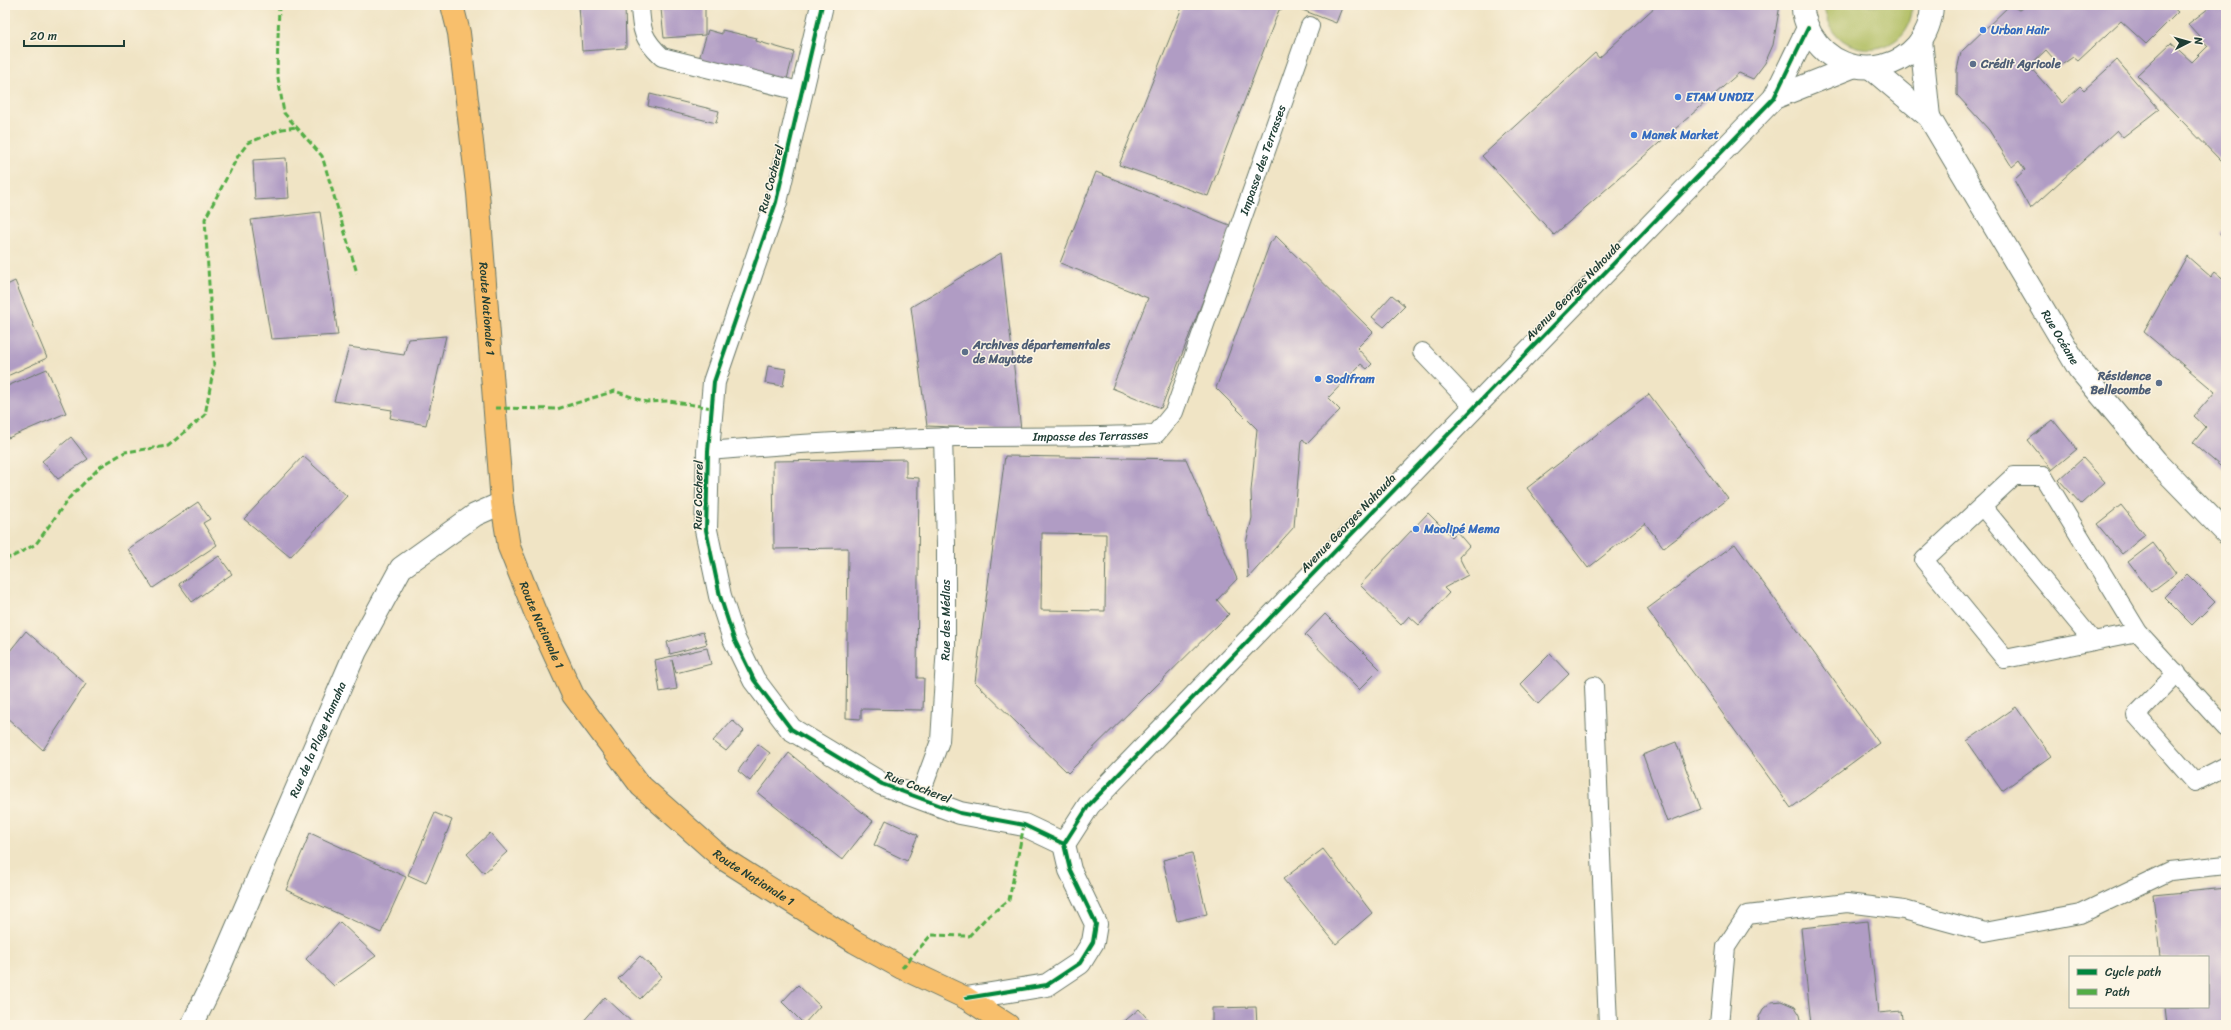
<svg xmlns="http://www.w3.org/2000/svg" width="2231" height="1030" font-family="Sriracha,sans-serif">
  <rect width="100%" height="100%" fill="#fcf5e5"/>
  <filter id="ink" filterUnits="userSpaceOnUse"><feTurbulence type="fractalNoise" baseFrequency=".025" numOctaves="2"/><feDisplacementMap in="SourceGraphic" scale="8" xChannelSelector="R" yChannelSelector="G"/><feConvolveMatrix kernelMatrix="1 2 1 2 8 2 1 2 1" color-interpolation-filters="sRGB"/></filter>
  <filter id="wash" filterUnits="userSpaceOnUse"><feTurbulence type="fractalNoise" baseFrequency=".012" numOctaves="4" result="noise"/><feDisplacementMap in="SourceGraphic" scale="16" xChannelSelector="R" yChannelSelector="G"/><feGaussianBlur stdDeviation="0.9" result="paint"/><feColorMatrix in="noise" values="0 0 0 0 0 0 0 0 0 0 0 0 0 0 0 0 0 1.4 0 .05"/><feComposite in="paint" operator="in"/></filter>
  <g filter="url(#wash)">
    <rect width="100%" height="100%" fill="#f0e4c5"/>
    <path fill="#aebc5e" stroke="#667c49" d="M1824,5H1912C1915,58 1831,68 1824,5Z"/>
    <g id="blocks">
      <g fill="#b09cc4" fill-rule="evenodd">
        <path d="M579,5H625L626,48L582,51Z"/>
        <path d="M657,5H705V35L664,38L661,9L658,10Z"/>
        <path d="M1183,5H1343L1336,23L1292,6L1279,10L1208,196L1119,165Z"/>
        <path d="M1657,5H1780L1773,45L1765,63L1753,79L1739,73L1554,235L1482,156L1595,53L1599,58Z"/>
        <path d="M2010,5L2019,10L2027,5H2170L2178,12L2146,44L2121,21L2078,61L2073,57L2060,66L2046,50L2029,66L2062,103L2080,86L2084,90L2117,60L2159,109L2123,137L2117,130L2030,209L2014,180L2025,170L2019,161L2012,167L1989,130L1957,95V70L1961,52Z"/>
        <path d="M2213,5H2226V154L2222,162L2137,75L2171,43L2192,62L2208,46L2188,24Z"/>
        <path d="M708,30L722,34V30L757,38L756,41L794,52L786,83L699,59Z"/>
        <path d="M650,94L719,111L716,123L648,106Z"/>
        <path d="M286,158L289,198L255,200L253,160Z"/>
        <path d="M1096,172L1232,226L1161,408L1112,388L1148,298L1060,263Z"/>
        <path d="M320,212L338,335L271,339L251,220Z"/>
        <path d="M2226,226V238L2220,235Z"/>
        <path d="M1276,236L1373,332L1357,348L1372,364L1367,369L1361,364L1328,398L1340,410L1307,444L1303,439L1301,441L1294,527L1248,578L1246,543L1252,518L1251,491L1257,429L1216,388L1270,243Z"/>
        <path d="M1001,253L1021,430L927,426L911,307Z"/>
        <path d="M2187,256L2211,277L2215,272L2226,281V471L2193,443L2206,427L2194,416L2215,392L2144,332Z"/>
        <path d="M15,281L47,358L5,377V286Z"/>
        <path d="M1392,295L1405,306L1384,327L1372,317Z"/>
        <path d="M446,336L426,425L390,418L392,410L334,401L349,347L404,355L408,339Z"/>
        <path d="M768,366L786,369L783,386L765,383Z"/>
        <path d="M47,369L66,413L8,438L5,431V387Z"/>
        <path d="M1649,394L1728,499L1664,548L1645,523L1588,568L1527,488Z"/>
        <path d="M2053,420L2077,449L2052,470L2028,440Z"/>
        <path d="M71,437L88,459L58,479L42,461Z"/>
        <path d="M303,456L347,496L290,557L244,519Z"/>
        <path d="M1005,456L1186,459L1237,579L1217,600L1229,614L1068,773L975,682ZM1042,533L1106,534L1105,611L1041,610Z"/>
        <path d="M2083,458L2105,482L2081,504L2059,480Z"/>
        <path d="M906,459V477L919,478L917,678H924L923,710L861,709V719L846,718L848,548L774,549L773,461Z"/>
        <path d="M198,502L210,519L203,523L217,545L153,588L128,549Z"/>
        <path d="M2121,505L2145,535L2122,554L2097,524Z"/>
        <path d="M1428,513L1452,537L1457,532L1469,546L1459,557L1468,575L1444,588L1449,593L1419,625L1409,616L1401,625L1360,585Z"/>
        <path d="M2153,543L2176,573L2151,592L2128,562Z"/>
        <path d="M1735,544L1879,743L1791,808L1647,609Z"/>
        <path d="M219,556L232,574L192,602L179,584Z"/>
        <path d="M2187,574L2215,602L2192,625L2164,597Z"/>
        <path d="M1325,614L1380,669L1359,690L1305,635Z"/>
        <path d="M26,631L86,684L43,750L5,716V657Z"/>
        <path d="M703,632L707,644L670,654L667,642Z"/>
        <path d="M707,648L711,664L676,673L672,660L677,689L660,692L655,660Z"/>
        <path d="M1550,654L1569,674L1538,704L1520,684Z"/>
        <path d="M2016,707L2051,756L2002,791L1967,741Z"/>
        <path d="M732,720L744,731L726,751L713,741Z"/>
        <path d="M1676,742L1701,809L1667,822L1643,755Z"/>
        <path d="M758,744L770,753L750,781L738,771Z"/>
        <path d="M789,753L873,821L842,860L758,793Z"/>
        <path d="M435,813L452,820L426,883L408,875Z"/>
        <path d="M886,820L918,835L907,861L874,845Z"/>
        <path d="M310,833L406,877L381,933L286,890Z"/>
        <path d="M490,833L507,852L484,873L467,854Z"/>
        <path d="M1323,849L1372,913L1336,944L1283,879Z"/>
        <path d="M1192,853L1207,914L1177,921L1163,860Z"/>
        <path d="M2226,888V1025H2167L2165,1007H2208V957H2160L2153,895Z"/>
        <path d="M1868,921L1878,1013L1901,1011L1902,1019L1911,1025H1811L1801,928Z"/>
        <path d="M340,922L376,956L334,986L306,959Z"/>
        <path d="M640,956L662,976L640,999L618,979Z"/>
        <path d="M798,985L820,1006L804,1024L782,1002Z"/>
        <path d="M605,997L635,1025H580Z"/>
        <path d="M1781,1001L1795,1007L1800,1015L1802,1025H1758L1759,1017L1763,1009L1771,1002Z"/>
        <path d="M1256,1007L1257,1025H1212V1008Z"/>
        <path d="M1139,1009L1153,1025H1120Z"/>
      </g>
    </g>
  </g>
  <g filter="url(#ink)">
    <use href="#blocks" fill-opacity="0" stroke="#687767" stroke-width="1"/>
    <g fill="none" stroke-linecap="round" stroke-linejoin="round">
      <g stroke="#687767" stroke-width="20">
        <g id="lane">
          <path d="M640,5C641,31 643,39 662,57L803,92"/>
          <path d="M1422,352L1474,407"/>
          <path id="s1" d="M708,451C791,444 874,439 956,437C1023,436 1089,438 1156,434L1174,412L1310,26"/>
          <path d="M1982,506L2093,641"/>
          <path d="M2138,632L2005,659L1924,560L2014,476H2043L2138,632L2226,728"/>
          <path d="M2177,673L2136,715L2195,782L2226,766"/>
          <path d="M1594,686L1608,1025"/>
          <path id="s2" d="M919,798L940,741L946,645V544L943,437"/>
          <path d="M1719,1025L1726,947L1747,915L1847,903L1904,910L1985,932L2080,914L2170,871L2226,865"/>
        </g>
      </g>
      <g stroke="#687767" stroke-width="24">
        <g id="street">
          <path d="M822,5L776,202L714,382L708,451L706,530L720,596L734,639L754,680L791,729L882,784L960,813L1024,825L1064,844"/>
          <path d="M1803,5C1802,14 1807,26 1811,34C1844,91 1930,71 1932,5"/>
          <path d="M1921,40L1929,117"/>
          <path id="s3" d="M1872,69L1929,117L2079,369L2156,461L2226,533"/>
          <path d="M1774,98L1852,67"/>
          <path d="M966,998L1047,985L1080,963L1093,942L1096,924L1070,870L1064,844L1089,805L1774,98L1808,28"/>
          <path id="s4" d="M192,1025L215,978L356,651L401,568L475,515L502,503"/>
        </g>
      </g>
      <g stroke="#687767" stroke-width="24">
        <g id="primary">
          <path id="s5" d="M452,5L459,33L478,193L502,503L509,547L535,612L573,695L641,786L722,858L855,942L902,968L966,998L1008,1025"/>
        </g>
      </g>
      <use href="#lane" stroke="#fff" stroke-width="18"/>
      <use href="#street" stroke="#fff" stroke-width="22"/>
      <use href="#primary" stroke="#f8bf6c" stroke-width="22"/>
      <g stroke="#52ad45" stroke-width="3" stroke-dasharray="6 3" stroke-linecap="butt">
        <path d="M279,5L277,72L284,113L322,156L357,273"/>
        <path d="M495,408L557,409L615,391L646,402L669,401L712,408"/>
        <path d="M5,555L10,558L36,544L69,498L100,467L125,452L168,446L205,415L214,366L205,219L238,156L248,143L282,129L296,127"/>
        <path d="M902,968L931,935L969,936L986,918L1009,900L1024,825"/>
      </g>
      <g stroke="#fcf5e5" stroke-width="6">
        <g id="cycleway">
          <path d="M822,5L776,202L714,382L708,451L706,530L720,596L734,639L754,680L791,729L882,784L960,813L1024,825L1064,844"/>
          <path d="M966,998L1047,985L1080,963L1093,942L1096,924L1070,870L1064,844L1089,805L1774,98L1808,28"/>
        </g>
      </g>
      <use href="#cycleway" stroke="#00873e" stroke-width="4"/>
    </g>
  </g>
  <g fill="#3f7fe0" stroke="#fcf5e5" stroke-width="1.5">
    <circle cx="1983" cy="30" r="4"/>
    <circle cx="1678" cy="97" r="4"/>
    <circle cx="1634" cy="135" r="4"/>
    <circle cx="1318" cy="379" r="4"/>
    <circle cx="1416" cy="529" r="4"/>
  </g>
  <g fill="#5c6f8a" stroke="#fcf5e5" stroke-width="1.5">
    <circle cx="1973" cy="64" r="4"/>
    <circle cx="965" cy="352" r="4"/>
    <circle cx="2159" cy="383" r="4"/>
  </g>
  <g text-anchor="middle" stroke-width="3" stroke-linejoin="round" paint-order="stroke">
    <g font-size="12" font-weight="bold" fill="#366cbe" stroke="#fcf5e5" text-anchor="start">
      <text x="1991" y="34">Urban Hair</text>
      <text x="1686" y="101">ETAM UNDIZ</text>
      <text x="1642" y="139">Manek Market</text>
      <text x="1326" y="383">Sodifram</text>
      <text x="1424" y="533">Maolipé Mema</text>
    </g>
    <g font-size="12" font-weight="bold" fill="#4e5e75" stroke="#fcf5e5" text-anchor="start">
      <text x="1981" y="68">Crédit Agricole</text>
      <text x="973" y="349">Archives départementales<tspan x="973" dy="14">de Mayotte</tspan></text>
      <text x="2151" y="380" text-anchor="end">Résidence<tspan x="2151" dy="14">Bellecombe</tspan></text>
    </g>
    <g font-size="12" fill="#1f3d34" stroke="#fcf5e5">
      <text dy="4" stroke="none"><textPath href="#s1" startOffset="744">Impasse des Terrasses</textPath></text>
      <text transform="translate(771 179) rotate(-75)" y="4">Rue Cocherel</text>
      <text transform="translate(1573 291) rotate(-46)" y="4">Avenue Georges Nahouda</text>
      <text dy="4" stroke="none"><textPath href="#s5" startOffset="306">Route Nationale 1</textPath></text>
      <text dy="4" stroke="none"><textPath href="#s3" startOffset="331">Rue Océane</textPath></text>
      <text dy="4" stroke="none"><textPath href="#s1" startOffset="383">Impasse des Terrasses</textPath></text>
      <text transform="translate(698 495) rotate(-89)" y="4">Rue Cocherel</text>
      <text transform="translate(1348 523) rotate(-46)" y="4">Avenue Georges Nahouda</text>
      <text dy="4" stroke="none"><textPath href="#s2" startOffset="182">Rue des Médias</textPath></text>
      <text dy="4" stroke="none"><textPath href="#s5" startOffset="630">Route Nationale 1</textPath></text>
      <text dy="4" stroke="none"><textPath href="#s4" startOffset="312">Rue de la Plage Hamaha</textPath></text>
      <text transform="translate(918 787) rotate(21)" y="4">Rue Cocherel</text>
      <text dy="4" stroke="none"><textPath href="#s5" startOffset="966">Route Nationale 1</textPath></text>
    </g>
  </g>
  <rect width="2231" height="1030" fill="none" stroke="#fcf5e5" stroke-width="20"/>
  <rect x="2069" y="956" width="140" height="52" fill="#fcf5e5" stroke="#a4ab9e"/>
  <rect x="2077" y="969" width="20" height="6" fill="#00873e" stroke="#a4ab9e"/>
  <text x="2105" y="976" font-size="12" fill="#1f3d34">Cycle path</text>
  <rect x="2077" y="989" width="20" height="6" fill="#52ad45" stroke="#a4ab9e"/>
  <text x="2105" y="996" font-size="12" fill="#1f3d34">Path</text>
  <g transform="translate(2189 42) rotate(84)" stroke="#fcf5e5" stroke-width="3" paint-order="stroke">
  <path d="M0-3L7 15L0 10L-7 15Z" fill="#1f3d34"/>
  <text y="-6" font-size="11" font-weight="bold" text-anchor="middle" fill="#1f3d34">N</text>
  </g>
  <path d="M24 40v6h100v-6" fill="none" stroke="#1f3d34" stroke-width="2"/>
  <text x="30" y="40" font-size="12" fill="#1f3d34" stroke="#fcf5e5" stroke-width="3" paint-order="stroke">20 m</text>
</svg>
